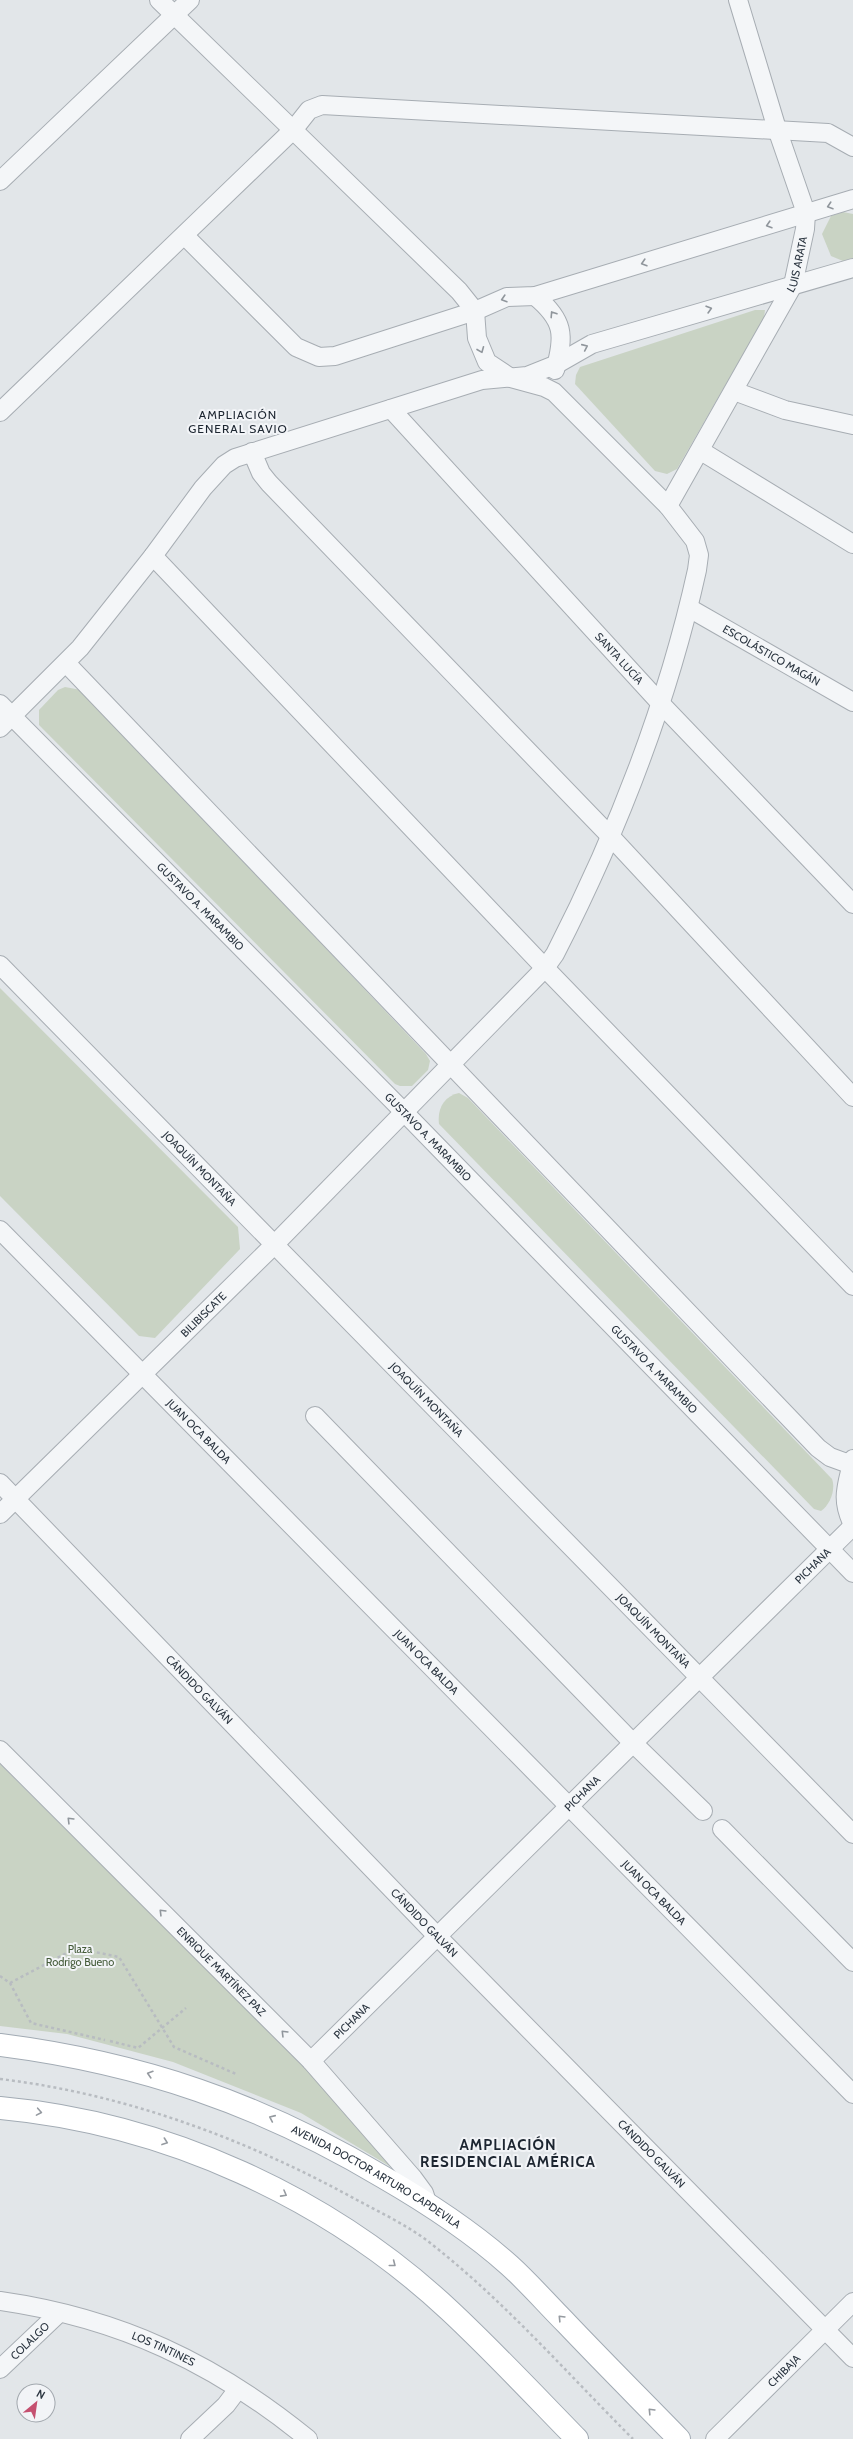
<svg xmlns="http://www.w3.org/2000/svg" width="853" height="2439" font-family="Cabin,sans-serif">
  <rect width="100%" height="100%" fill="#e2e6e9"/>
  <g fill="#c9d3c4">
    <path d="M843,212L853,214V258L843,261L831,256L822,234L831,216Z"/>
    <path d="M755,310H765L764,318L677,469L667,474L655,471L575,384L576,375L580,367Z"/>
    <path d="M65,687L81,690L426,1054L430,1061L428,1070L412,1086H400L395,1084L39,725V710L58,690Z"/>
    <path d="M0,988L238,1227L240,1249L155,1338L139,1336L0,1196Z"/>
    <path d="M459,1093L468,1098L832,1479C836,1489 830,1505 821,1511L814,1509L439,1124C437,1109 444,1096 459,1093Z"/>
    <path d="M0,1764L325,2087L401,2173L301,2113L173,2062L67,2034L0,2026Z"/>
  </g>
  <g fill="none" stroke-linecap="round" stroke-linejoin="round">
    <g stroke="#a7adb3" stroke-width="20">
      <g id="street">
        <path d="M0,181L190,0"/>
        <path d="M185,236L296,347L319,357L335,356L475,311L507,297L535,296L853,199"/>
        <path d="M535,296C564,320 565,335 555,370"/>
        <path d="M734,391L785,410L853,425"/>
        <path id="s1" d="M391,409L662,705L853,904"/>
        <path d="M0,412L294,129L309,110L322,105L828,133L853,147"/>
        <path d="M701,451L853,544"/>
        <path d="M252,452L261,473L269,483L612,838L853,1097"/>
        <path id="s2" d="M668,506L793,285L805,229L806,213L777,129L738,0"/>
        <path d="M153,556L545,968L853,1286"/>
        <path id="s3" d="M689,608L853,702"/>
        <path d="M66,663L818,1448L830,1457L852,1465"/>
        <path id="s4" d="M0,704L403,1111L853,1573"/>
        <path d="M0,728L80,648L153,556L203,488L224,465L235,458L482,380L527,376L557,364L592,344L853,268"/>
        <path id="s5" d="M0,965L853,1834"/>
        <path id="s6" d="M0,1230L853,2094"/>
        <path d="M315,1416L634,1744L703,1811"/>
        <path d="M853,1459C847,1486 840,1498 853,1525"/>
        <path id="s7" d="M0,1483L438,1937L853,2358"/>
        <path id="s8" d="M0,1514L274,1245L545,968L555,954C618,831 667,706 697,570L699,555L695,541L668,506L554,392L544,387L511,378L487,362L477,338L475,311L459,291L159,0"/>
        <path id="s9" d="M0,1750L311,2061L413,2178L424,2193L428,2205"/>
        <path d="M722,1829L853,1962"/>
        <path id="s10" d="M311,2061L853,1526"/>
        <path id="s11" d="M0,2301C119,2318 215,2363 308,2439"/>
        <path id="s12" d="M0,2369L59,2313"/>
        <path d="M190,2439L226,2405L238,2389"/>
        <path id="s13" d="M715,2439L853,2302"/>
      </g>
    </g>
    <g stroke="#a2abb4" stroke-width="24">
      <g id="primary">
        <path id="s14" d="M0,2045C141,2063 261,2104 383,2177C428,2203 471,2231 509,2265C529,2283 547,2304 566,2323C603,2362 641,2400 679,2439"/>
        <path d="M0,2108C165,2123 328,2197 449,2310C493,2351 535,2396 577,2439"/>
      </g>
    </g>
    <g stroke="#b8bcc1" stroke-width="2.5" stroke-dasharray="3 3" stroke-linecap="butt">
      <path d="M0,1976L10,1983L31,2023L105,2040"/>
      <path d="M10,1983L76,1948L119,1957L174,2047L236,2074"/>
      <path d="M110,2041L138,2048L186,2008"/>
      <path d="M0,2079C125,2094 246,2139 357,2200C383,2214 411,2227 434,2246C506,2303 568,2374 633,2439"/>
    </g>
    <use href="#street" stroke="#f4f6f8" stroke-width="18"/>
    <use href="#primary" stroke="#fff" stroke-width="22"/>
  </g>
  <defs><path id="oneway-chevron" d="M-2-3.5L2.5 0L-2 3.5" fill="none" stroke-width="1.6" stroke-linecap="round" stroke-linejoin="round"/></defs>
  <g stroke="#90969c">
    <use href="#oneway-chevron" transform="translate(830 206) rotate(162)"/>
    <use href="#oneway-chevron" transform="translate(769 225) rotate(163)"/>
    <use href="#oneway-chevron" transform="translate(644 263) rotate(163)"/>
    <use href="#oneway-chevron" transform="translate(504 299) rotate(163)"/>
    <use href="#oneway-chevron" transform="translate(709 309) rotate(-16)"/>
    <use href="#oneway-chevron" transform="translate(553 314) rotate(-123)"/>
    <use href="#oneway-chevron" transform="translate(585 347) rotate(-24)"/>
    <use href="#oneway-chevron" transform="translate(481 350) rotate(68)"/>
    <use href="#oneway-chevron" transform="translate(70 1820) rotate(-135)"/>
    <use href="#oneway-chevron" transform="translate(162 1912) rotate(-135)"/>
    <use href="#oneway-chevron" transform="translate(284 2033) rotate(-135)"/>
  </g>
  <g stroke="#959aa0">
    <use href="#oneway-chevron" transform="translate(150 2074) rotate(-163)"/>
    <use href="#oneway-chevron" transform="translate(39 2112) rotate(10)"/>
    <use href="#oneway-chevron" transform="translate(272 2118) rotate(-156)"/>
    <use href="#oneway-chevron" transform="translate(165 2142) rotate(20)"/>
    <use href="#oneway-chevron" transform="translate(284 2194) rotate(29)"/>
    <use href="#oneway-chevron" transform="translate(393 2264) rotate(38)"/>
    <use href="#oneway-chevron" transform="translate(561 2318) rotate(-134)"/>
    <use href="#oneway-chevron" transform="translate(651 2411) rotate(-134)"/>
  </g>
  <g text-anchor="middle" stroke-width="4" stroke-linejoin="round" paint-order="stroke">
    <g font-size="11" fill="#2b3540" stroke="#f2f4f7">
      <text dy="4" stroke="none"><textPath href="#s2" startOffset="275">LUIS ARATA</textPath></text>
      <text dy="4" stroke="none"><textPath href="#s3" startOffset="95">ESCOLÁSTICO MAGÁN</textPath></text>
      <text dy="4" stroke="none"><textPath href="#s1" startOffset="338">SANTA LUCÍA</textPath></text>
      <text dy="4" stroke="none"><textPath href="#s4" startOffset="285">GUSTAVO A. MARAMBIO</textPath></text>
      <text dy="4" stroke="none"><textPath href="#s4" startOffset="609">GUSTAVO A. MARAMBIO</textPath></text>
      <text dy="4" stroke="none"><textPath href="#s5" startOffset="285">JOAQUÍN MONTAÑA</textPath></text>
      <text dy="4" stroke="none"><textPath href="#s8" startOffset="285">BILIBISCATE</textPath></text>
      <text dy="4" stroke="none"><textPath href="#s4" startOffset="933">GUSTAVO A. MARAMBIO</textPath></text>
      <text dy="4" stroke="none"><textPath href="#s5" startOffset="609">JOAQUÍN MONTAÑA</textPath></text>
      <text dy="4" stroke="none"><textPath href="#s6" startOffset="283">JUAN OCA BALDA</textPath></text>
      <text dy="4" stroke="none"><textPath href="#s10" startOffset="705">PICHANA</textPath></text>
      <text dy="4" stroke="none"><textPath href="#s5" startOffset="933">JOAQUÍN MONTAÑA</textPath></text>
      <text dy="4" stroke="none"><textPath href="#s6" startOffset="607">JUAN OCA BALDA</textPath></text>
      <text dy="4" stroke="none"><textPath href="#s7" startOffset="287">CÁNDIDO GALVÁN</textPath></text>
      <text dy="4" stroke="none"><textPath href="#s10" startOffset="381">PICHANA</textPath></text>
      <text dy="4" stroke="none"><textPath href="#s6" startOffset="931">JUAN OCA BALDA</textPath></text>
      <text dy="4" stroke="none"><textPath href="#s7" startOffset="611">CÁNDIDO GALVÁN</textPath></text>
      <text dy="4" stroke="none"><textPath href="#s9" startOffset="313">ENRIQUE MARTÍNEZ PAZ</textPath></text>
      <text dy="4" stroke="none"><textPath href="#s10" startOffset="57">PICHANA</textPath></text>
      <text dy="4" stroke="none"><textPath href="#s7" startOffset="935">CÁNDIDO GALVÁN</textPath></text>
      <text dy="4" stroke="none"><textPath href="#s14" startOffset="402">AVENIDA DOCTOR ARTURO CAPDEVILA</textPath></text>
      <text dy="4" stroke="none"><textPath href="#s12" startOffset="41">COLALGO</textPath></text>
      <text dy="4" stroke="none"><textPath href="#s11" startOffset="171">LOS TINTINES</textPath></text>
      <text dy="4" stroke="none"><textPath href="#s13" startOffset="97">CHIBAJA</textPath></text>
    </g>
    <g font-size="11" fill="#445b39" stroke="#f2f4f7">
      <text x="80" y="1953">Plaza<tspan x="80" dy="13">Rodrigo Bueno</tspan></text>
    </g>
    <g font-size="12" letter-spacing="1" fill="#1d2631" stroke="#f2f4f7">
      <text x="238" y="419">AMPLIACIÓN<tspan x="238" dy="14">GENERAL SAVIO</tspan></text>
    </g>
    <g font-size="15" font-weight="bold" letter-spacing="1" fill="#1d2631" stroke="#f2f4f7">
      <text x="508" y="2150">AMPLIACIÓN<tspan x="508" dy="17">RESIDENCIAL AMÉRICA</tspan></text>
    </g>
  </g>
  <g transform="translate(36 2403) rotate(29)"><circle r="19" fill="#f2f4f7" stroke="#a2a8ae"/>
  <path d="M0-3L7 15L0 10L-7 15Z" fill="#c55070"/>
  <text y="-6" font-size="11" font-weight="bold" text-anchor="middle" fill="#2b3540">N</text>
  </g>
</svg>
